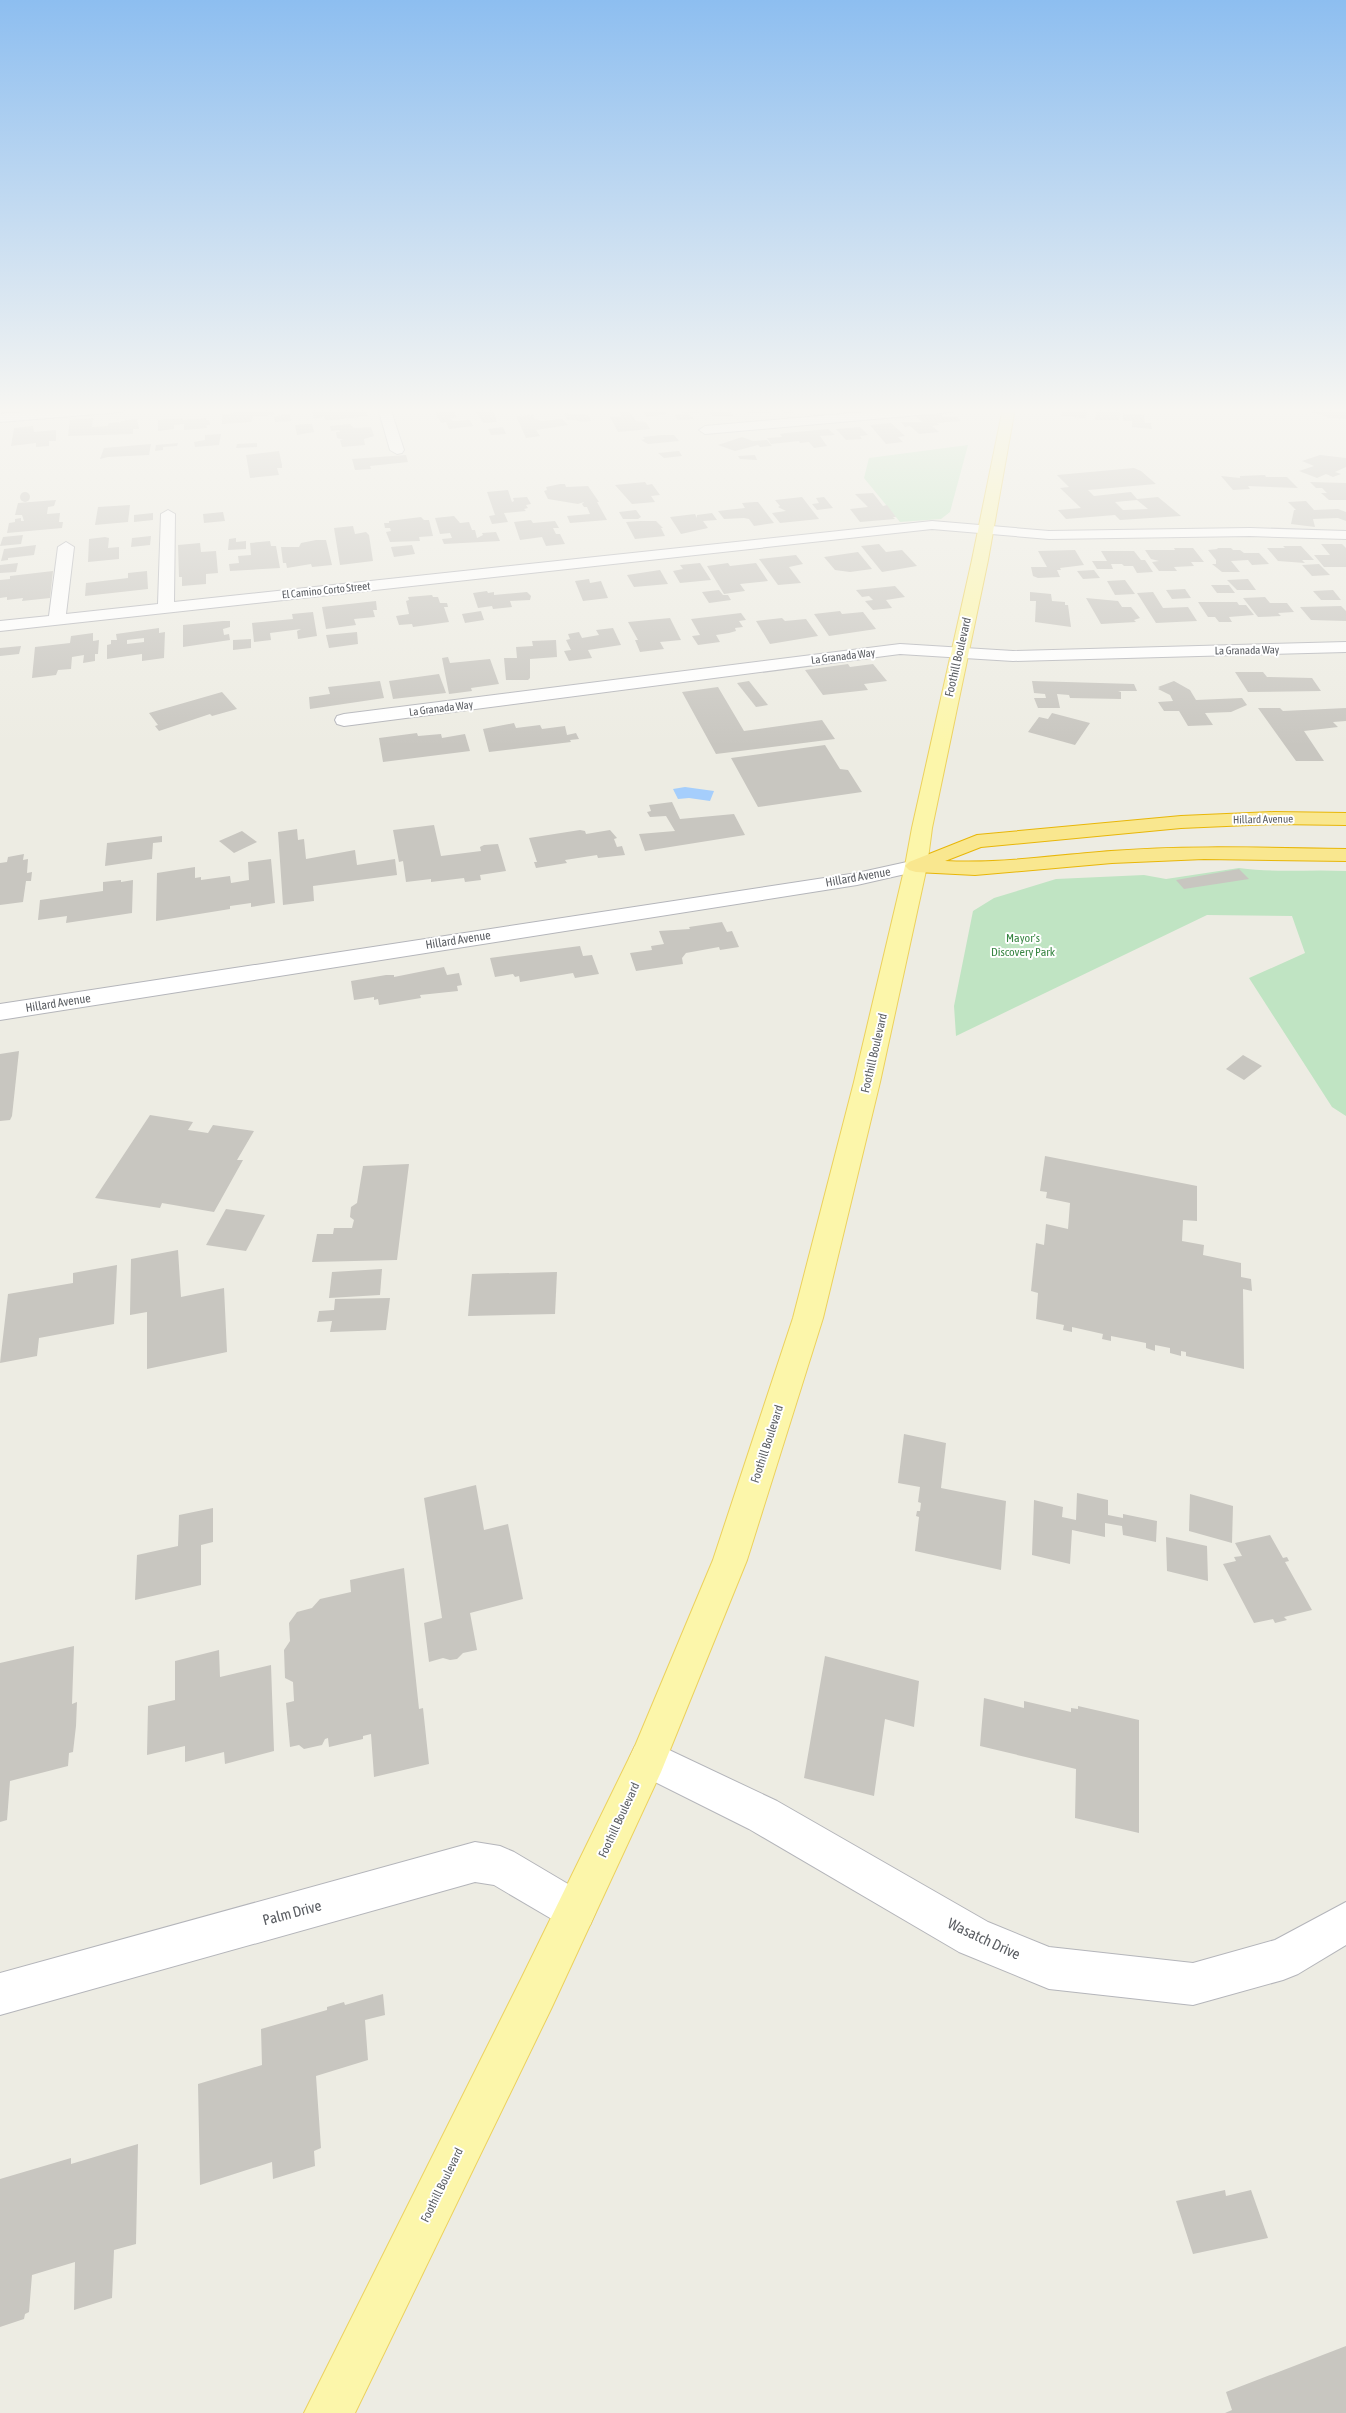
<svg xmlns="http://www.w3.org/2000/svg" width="1346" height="2413" font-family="'Asap Condensed',sans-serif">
  <rect width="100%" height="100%" fill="#edece3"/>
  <g fill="#c0e4c3">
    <path d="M968,445L950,512L941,519L900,522L864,478L869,458Z"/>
    <path d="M1239,868C1275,873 1310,869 1346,871V1116L1332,1107L1249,978L1305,953L1292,916L1207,915L956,1036L954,1006L973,911L994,898L1056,879L1144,875L1166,879Z"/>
  </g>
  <path fill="#a5cefc" d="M685,787L714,791L710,801L689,798L678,799L673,789Z"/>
  <g fill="#c8c6c0" fill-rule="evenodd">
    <path d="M325,408H365L368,416L333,420H325L324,417L314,418L312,410Z"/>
    <path d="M474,408H492L497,422L483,423Z"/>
    <path d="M679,408H701L704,412L689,413L694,419L678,420L674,415L684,414Z"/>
    <path d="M705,408H734L737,412H730L733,416L713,417Z"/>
    <path d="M743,408H767L772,413H748Z"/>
    <path d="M779,408H798V409H794L796,412L788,413L783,412Z"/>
    <path d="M1065,408L1079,411L1074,408L1087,410L1086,418L1061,416L1062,409Z"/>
    <path d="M1089,408L1115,410V408H1121L1119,420H1095L1096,411L1089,410Z"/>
    <path d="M1298,408L1333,409L1346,413V419L1330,418Z"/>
    <path d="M273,409L274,415L253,417L251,422L222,424V414Z"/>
    <path d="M662,409L667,414L647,417L643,411Z"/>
    <path d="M454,411L457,417L450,418L452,421L470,420L473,426L449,429L446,422L441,423L435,413Z"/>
    <path d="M619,412H629L636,421L646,422L650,429L618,432L610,417L621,416Z"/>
    <path d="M565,413L588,415L591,421L579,422L580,421L565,419L568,416L564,415Z"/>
    <path d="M1123,413L1144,415L1145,423H1151L1152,429L1132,427V421H1123Z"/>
    <path d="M290,414L291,421L275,422L274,416Z"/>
    <path d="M939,414L946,417L956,416L961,421L937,423L939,425L932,426L939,432L919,434L910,426L905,427L901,422H923L916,416Z"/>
    <path d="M533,415L535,419L541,421L562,419L568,425L536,430L540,436L526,438L516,416Z"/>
    <path d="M93,418L92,427L108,426L109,423L119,422L120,424L121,421L137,419L139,429H133V434L68,436L70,420Z"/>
    <path d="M183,418V420L206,418V420H209L210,425H206L207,428L184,430V424L174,425V429L158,431V420Z"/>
    <path d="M891,423L905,436L898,437L903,442L886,444L870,425Z"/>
    <path d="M306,424H312L314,432L297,435L295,425Z"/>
    <path d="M350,424L354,428L371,427L374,436L364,439L365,445L342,447L340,440H344L337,438L336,432H340L339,430L331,431L330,426Z"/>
    <path d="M33,426L34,432L56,430V441H49V446L36,447V443L11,446L14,428Z"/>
    <path d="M503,427L506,434L491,435L488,429Z"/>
    <path d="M860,427L868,435L860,436L862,439L846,440L836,429Z"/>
    <path d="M828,429L835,435L820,436L827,446L814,448L809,442L800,443L799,441L771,444L767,438L782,437L780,434L786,433Z"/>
    <path d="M221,434L219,445L195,447L194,442L205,440V435Z"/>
    <path d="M661,435H674L679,441L648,444L641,440L645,439L643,437Z"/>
    <path d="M742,437L753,441H751L767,440L772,446L760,447L758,445L735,451L718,445Z"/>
    <path d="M178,443L177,446L163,447V450L155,451L156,445Z"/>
    <path d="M257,443V447L236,448L237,444Z"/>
    <path d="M151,444L149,455L108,457L100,459L104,448Z"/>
    <path d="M279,451L282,465V468H277L279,475L250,478L246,455Z"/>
    <path d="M679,451L682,456L664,458L658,453Z"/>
    <path d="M406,455L408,462L370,466L371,469L355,470L352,459Z"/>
    <path d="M755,455L757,460L740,459L738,456Z"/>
    <path d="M1320,455L1346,458V467L1335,472L1341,474L1333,477L1326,474L1317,478L1299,471L1314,466L1302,461Z"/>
    <path d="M1134,468L1141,471L1156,484L1088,490L1094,496L1131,492L1137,499L1158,497L1181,516L1120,520L1115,515L1066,519L1058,510L1081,508L1060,488L1069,487L1057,475ZM1137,500L1148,509L1123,510L1115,502Z"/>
    <path d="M1265,475L1266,477H1287L1298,488L1248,486L1250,489L1233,490L1221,476L1240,478V476Z"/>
    <path d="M645,482L647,485L652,484L660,495L651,496L655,502L632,504L615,485Z"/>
    <path d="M1310,482L1346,483V500H1329L1321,493H1327L1322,488H1316Z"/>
    <path d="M560,484H565L566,487L588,486L599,502H597L607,520L570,523L567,516L590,514L587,507H584L582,504L584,502L578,504L548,499L544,491L547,490L546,487Z"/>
    <path d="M508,490L512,502L514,501L513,498L527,497L531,504L526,505L528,508L524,509L526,511L504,513L508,522L492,524L489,516L495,515L487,492Z"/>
    <circle cx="25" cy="497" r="5"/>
    <path d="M873,493L883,506L887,505L896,517H893L895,519L860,522L850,509L868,507L855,494Z"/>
    <path d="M802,497L819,519L780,523L772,513L786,511L778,507L780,506L775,500Z"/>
    <path d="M824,497L833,508L817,510L812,504L819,503L816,498Z"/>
    <path d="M56,500L54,506L48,507L47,514L60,513L59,522H63L62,528L7,533L9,523L15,522V519L21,518V521H24L22,515H15L18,503Z"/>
    <path d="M1306,501L1314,510L1338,509L1346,512V521L1338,518L1313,519L1315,527L1291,524L1294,510H1296L1288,502Z"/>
    <path d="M755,502H758L774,523L754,526L749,519L744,518L724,519L718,511L745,508L742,503Z"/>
    <path d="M130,505L128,522L95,525L98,507Z"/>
    <path d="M636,510L641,517L638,519H623L619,512Z"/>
    <path d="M223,512L225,521L204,523L203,514Z"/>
    <path d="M153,513V520L134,522V515Z"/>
    <path d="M712,513L717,520L703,521L708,528L681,534L670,517L695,514L697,518V515Z"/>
    <path d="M454,516L460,523L469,522L472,530H475L477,538L483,535L482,533L496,532L500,541L444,544L442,539L452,538L450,533L440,534L435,518Z"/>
    <path d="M421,517L424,520H429L433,536L419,537L420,541L390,542L386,532L391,531L390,528H385L384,523H389V521Z"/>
    <path d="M531,520L533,523L555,521L559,528H553L556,534H560L565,544L546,546L542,537L520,540L514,522Z"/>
    <path d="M640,521H656L663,528H661L665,536L635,539L626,522Z"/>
    <path d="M353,526L355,534L366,532L369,535L373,561L340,565L334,528Z"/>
    <path d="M23,535L21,544L0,546L3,537Z"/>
    <path d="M151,536L150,545L131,547L132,538Z"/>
    <path d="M105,537L109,538L108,548L119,547V559L88,562L89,539Z"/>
    <path d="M236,538V542L246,541V549L228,550L229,539Z"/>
    <path d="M316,540H326L332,565L312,567L311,564L287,568L286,563H283L281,547H299L301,543Z"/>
    <path d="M270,541L271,546H276L280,568L230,571L229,564L239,563L238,556L251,555L250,543Z"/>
    <path d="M200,543L201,552L216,551L218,573L206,574V584L182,586V577H179L178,545Z"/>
    <path d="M879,544L886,552L902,550L917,566L882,572L861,546Z"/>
    <path d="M1321,544H1342L1346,548V567H1324L1314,555H1330Z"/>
    <path d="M36,545L34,555L8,558V560L1,561L4,549Z"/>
    <path d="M412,545L415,554L394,557L391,547Z"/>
    <path d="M1283,546H1301L1314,560H1302L1305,563L1278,561L1267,548H1285Z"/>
    <path d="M1174,548H1193L1204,562H1191L1194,566L1174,567L1177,571H1159L1152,562L1159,561L1151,559L1145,550H1175Z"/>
    <path d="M1217,548H1231L1233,550H1240L1244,553H1259L1269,564L1252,565L1248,560L1231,561L1240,572H1222L1212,564H1216V560L1208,550L1218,549Z"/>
    <path d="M1075,550L1084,565L1060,568L1061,570H1057L1060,577L1038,578L1033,576L1031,567H1047L1038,551Z"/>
    <path d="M1101,551H1134L1141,560H1145L1153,572L1137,573L1133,566H1124L1122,564H1111L1113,569H1097L1092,561H1107Z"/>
    <path d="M858,552L872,569L850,572L835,570L824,557Z"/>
    <path d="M796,555L803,564L789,567L801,583L778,585L759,559Z"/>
    <path d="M18,563L16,572L0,573V565Z"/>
    <path d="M700,563L711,580L680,583L673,571L683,569L680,565Z"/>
    <path d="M728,563L730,566L756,563L768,581L740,584L745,591L724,594L707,566Z"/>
    <path d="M1319,564L1330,575L1312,576L1302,565Z"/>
    <path d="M660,570L668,584L634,587L627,575Z"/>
    <path d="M1094,570L1100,578L1083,579L1077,571Z"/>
    <path d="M53,571L50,598L22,601L23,598L7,600V597L0,598V580L10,579V576Z"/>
    <path d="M147,571L148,589L85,596L86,583L128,578V573Z"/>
    <path d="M589,579L590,583L601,581L608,598L583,601L575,581Z"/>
    <path d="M1248,579L1256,590H1237L1227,580Z"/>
    <path d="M1125,580L1135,594L1115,595L1107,581Z"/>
    <path d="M1211,585H1229L1235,593H1217Z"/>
    <path d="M895,586L905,597L886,600L892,608L873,610L865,601L873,600L869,596L862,597L856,590Z"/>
    <path d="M1185,589L1191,598L1172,599L1166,590Z"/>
    <path d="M719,590L723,595H728L731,600L709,603L702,592Z"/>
    <path d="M1333,590L1341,600H1321L1313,591Z"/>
    <path d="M487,591L488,593L494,592V595L527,592L531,596L530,600L510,601L512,607L493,609L492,606L478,608L473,593Z"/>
    <path d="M1030,592L1051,594L1052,601L1065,602V605H1068L1071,627L1035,622L1036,601H1030Z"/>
    <path d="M1153,592L1163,608L1188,607L1197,621L1156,623L1137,593Z"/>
    <path d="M432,595L433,597H438L440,603H447L448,607H444L449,622L413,627L412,624L399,625L396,616L409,614L406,601L409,600L408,597Z"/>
    <path d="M1265,597L1270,603H1287L1294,612L1278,613L1281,616L1258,617L1243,598Z"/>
    <path d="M1086,598L1118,601L1122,607H1131L1140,618L1134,620L1136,622L1101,624Z"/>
    <path d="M376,601L377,610H373L375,617L354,619L356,625L326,629L322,607Z"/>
    <path d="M1198,602H1237L1239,605H1246L1254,615L1229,617L1232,622H1219L1215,617H1208Z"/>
    <path d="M1341,606L1346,611V621L1311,620L1300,607Z"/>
    <path d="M481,611L484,620L465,623L462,614Z"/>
    <path d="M840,611L842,614L863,612L876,629L829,636L814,614Z"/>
    <path d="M313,612L317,636L298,639L297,631L301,629L270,633L271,640L254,642L252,623L293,619L292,614Z"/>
    <path d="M741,613L746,620L739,621L743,627L735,628L736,631L729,633L716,635L720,642L698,645L692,636L700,635L691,619Z"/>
    <path d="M670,618L681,640L660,642L664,649L640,652L635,640H638L628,622Z"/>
    <path d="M782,618L785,621L806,619L818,636L770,644L756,621Z"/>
    <path d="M223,621H230V627L223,629L224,635L229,634L230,640L183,647V625Z"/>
    <path d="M159,628V633L165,632L164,658L142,661V654L107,659V645L111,644V640H117L116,634ZM144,638V642L127,644V640Z"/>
    <path d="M613,628L621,645L588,650L592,658L569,661L564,651L571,650L566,640L570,639L568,634L579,632L582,638L599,635L596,630Z"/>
    <path d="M357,632L358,644L329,648L326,635Z"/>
    <path d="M93,633V641L99,640L98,654H95V661L83,663L84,655L72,657L71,669L58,670L56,675L32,678L35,647L70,643L71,636Z"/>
    <path d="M251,639V648L233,650V640Z"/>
    <path d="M556,640L557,657L530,659V678L528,680H506L504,658H517L516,647L533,646L532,641Z"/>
    <path d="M21,646L19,654L0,656V648Z"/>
    <path d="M448,657L450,663L490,659L499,684L471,688L472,691L449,694L442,658Z"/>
    <path d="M848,664L850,667L873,664L887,681L864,684L868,690L823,695L805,670Z"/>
    <path d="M1235,672H1263L1267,677L1312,678L1321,691L1248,692Z"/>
    <path d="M439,674L446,693L393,699L389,681Z"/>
    <path d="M380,681L384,698L310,709L309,697L330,694L328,687Z"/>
    <path d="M749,681L768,705L756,707L737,683Z"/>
    <path d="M1032,681L1134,684L1137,691H1118L1121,692V699L1070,698L1069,695L1057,694L1060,708H1038L1034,698H1046L1045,694L1034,693Z"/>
    <path d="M1174,681L1190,690L1196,700L1242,698L1247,705L1231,712L1205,713L1213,725L1188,726L1179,711H1164L1158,702L1173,701L1170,695L1158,689L1160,688L1158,687Z"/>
    <path d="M718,687L744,731L822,720L835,739L716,754L682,692Z"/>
    <path d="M222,692L237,709L212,716L210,714L159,731L155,726L158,725L149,713Z"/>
    <path d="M1258,708H1280L1283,711L1346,708V721L1333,722L1338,727L1304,731L1324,761H1296Z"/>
    <path d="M1052,713L1090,723L1075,745L1028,732L1039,717L1048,719Z"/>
    <path d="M514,723L516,728L540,725L542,729L565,726L567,735L576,733L579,739L570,740L571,742L489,752L483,729Z"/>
    <path d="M417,733L418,736L441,734L442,738L465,734L470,751L383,762L379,738Z"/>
    <path d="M825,745L840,769L848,770L862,792L758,807L731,758Z"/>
    <path d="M672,802L680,819L734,814L745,835L645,851L639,834L675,831L666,816L650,817L647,812L651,811L649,805Z"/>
    <path d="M434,825L441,856L481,851L480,847L484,845L498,844L506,871L480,875L481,880L465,882L464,878L431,882V879L406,882L403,861L399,862L393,830Z"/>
    <path d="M297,829L298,840L304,839L306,859L355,850L357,865L395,859L397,875L313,886L314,901L283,905L278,832Z"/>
    <path d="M580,830L585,831L586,834L610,830L617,838L614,839L617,847L622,846L625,855L598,858L597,855L565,860L567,863L536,868L534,862H537L529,838Z"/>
    <path d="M242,831L257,842L234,853L219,841Z"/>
    <path d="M162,836V842L153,843L152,859L105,866L107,843Z"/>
    <path d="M24,854L23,860L28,859L27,873L32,872L31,881H26L23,902L0,905V863L7,862L8,857Z"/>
    <path d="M271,859L275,903L251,907V903L230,906V909L156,921L157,873L195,867V878L201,877V880L230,876L231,883L249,880L248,862Z"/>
    <path d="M1239,869L1249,879L1184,889L1176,880Z"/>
    <path d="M121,880V882L133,880L132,913L66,923L67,916L38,920L40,900L103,891V882Z"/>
    <path d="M722,922L727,932L732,931L739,947L720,950L719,947L686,953L682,958L683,964L636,971L630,953L652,950L651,946L664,944L659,931L690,929L689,927Z"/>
    <path d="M580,946L583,956L592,955L599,974L575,978L573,973L520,982L519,976L515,977L513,974L495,977L490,958Z"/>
    <path d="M444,967L447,975L459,973L462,985L457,986L458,991L420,995L421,998L379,1005L378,999L374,1000V997L354,1000L351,981L386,975H394V977Z"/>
    <path d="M19,1051L12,1116L10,1120L0,1121V1054Z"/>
    <path d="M1243,1055L1262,1066L1244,1080L1226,1069Z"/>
    <path d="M150,1115L193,1122L188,1130L208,1133L213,1125L254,1131L237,1160H243L214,1212L162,1203L160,1208L95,1198Z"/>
    <path d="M1045,1156L1197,1186V1221L1183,1220L1182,1241L1204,1245L1203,1255L1241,1263V1277L1251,1279L1252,1291L1243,1289L1244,1369L1186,1356V1352L1181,1351V1356L1170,1353V1348L1155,1345V1351L1146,1348V1343L1111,1336V1341L1102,1339L1103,1334L1072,1327V1332L1063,1330L1064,1325L1036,1319L1038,1293L1031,1291L1036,1243L1044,1245L1046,1224L1068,1229L1070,1203L1046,1198L1047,1192L1040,1191Z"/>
    <path d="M409,1164L397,1260L312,1262L317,1234H333L334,1228H352L354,1220L350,1217L351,1207L357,1203L363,1166Z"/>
    <path d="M226,1209L265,1215L246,1251L206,1245Z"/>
    <path d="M178,1250L181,1297L224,1288L227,1352L147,1369V1312L130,1315L131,1259Z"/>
    <path d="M117,1265L114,1324L39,1338L37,1356L0,1363L8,1294L73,1283V1273Z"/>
    <path d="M382,1269L380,1295L329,1298L332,1272Z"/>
    <path d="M557,1272L555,1314L468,1316L472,1274Z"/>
    <path d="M390,1298L386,1330L330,1332L332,1321L317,1322L319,1311L334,1310L335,1299Z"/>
    <path d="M904,1434L946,1443L941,1488L1006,1501L1001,1570L915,1551L919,1517L916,1516L917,1511H920L921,1503L918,1502L920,1487L898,1483Z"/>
    <path d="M476,1485L484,1530L508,1524L523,1599L470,1613L477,1650L463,1653L457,1659L450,1660L443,1658L429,1662L424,1623L442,1618L424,1498Z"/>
    <path d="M1077,1493L1108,1500V1515L1123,1518V1514L1157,1521L1156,1542L1123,1535L1122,1526L1105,1523V1537L1072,1530L1070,1564L1032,1555L1034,1500L1063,1507L1062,1517L1076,1520Z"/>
    <path d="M1190,1494L1233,1506L1232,1543L1189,1531Z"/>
    <path d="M213,1508V1542L201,1545V1585L135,1600L137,1555L178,1546L179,1515Z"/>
    <path d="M1270,1535L1283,1558L1287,1557L1289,1561L1285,1562L1312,1610L1284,1617L1287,1620L1275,1623L1273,1619L1254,1623L1223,1564L1236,1561L1234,1557L1242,1556L1235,1543Z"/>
    <path d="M1166,1537L1207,1546L1208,1581L1167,1571Z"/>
    <path d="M404,1568L419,1709L423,1708L429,1764L374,1777L371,1734L363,1736V1739L329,1747L328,1738L325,1739L322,1745L304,1749L299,1745L290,1747L286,1703L294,1701L293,1682L285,1678L284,1650L290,1641L289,1623L297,1612L312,1608L320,1599L351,1592L350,1580Z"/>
    <path d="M74,1646L72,1704L77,1702L76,1726L73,1752L69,1753L68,1766L10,1781L7,1820L0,1822V1663Z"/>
    <path d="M219,1650L220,1677L271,1665L274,1751L225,1764L224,1752L185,1762V1746L147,1755L148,1706L175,1700V1661Z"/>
    <path d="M825,1656L919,1681L914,1727L885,1719L874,1796L804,1778Z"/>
    <path d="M984,1698L1024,1708V1701L1071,1712V1708L1078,1709V1706L1139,1720V1833L1075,1818L1076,1769L980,1746Z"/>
    <path d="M383,1994L385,2015L365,2020L368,2060L316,2076L321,2148L314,2151L315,2166L273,2179L272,2162L200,2185L198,2084L262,2065L261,2029L327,2010V2007L344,2002L345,2005Z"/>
    <path d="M138,2144L136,2244L114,2250L112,2298L74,2310L75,2262L32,2275L29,2312L25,2314L24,2319L0,2327V2179L71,2158V2164Z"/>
    <path d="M1225,2190L1226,2196L1251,2190L1268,2238L1193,2254L1176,2201Z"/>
    <path d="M1346,2346V2413H1225L1232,2410L1226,2392Z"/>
  </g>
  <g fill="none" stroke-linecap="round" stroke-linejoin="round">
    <g stroke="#b4b5ba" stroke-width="2">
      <g id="minor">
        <path d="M78,408H127L121,412L0,422V414Z"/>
        <path d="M378,408H390L404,450L402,453L397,454L390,450Z"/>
        <path d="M912,408H958L952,412L705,434L699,430L705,426Z"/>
        <path d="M168,510L175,514L174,602L932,521L1049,531L1250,528L1346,531V539L1250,536L1049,539L932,529L0,631V621L49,616L58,547L66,542L74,547L66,614L158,604L161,514Z"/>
        <path d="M1346,642V652L1013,661L900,654L344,726L337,724L335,720L337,716L344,714L900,644L1013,651Z"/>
        <path d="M916,860L923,862L927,866L923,870L857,885L0,1020V1004L857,873Z"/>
        <path d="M648,1740L777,1801L988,1922L1049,1947L1193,1963L1275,1940L1346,1902V1945L1298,1974L1283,1980L1193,2005L1049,1989L959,1952L749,1829L635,1772L629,1759L635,1746Z"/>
        <path d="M475,1842L500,1846L514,1852L590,1897L596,1911L590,1925L576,1931L562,1925L494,1885L475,1882L0,2015V1973Z"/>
      </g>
    </g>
    <g stroke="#ecd15d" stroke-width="2">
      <path id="major" d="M1003,408H1015L988,560L932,828L927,866L880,1082L823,1318L747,1560L661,1772L552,2007L355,2413H304L522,1977L635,1746L713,1560L793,1318L854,1082L905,866L912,828L972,560Z"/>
    </g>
    <g stroke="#e8b608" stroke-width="2">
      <path id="highway" d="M1274,812L1346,813V825L1274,824L1181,828L981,847L945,861C1001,864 1056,855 1111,851C1190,845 1268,848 1346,849V861L1204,859L1112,863L975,875L916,872L909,870L905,866L909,862L977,835L1181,816Z"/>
    </g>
    <use href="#minor" fill="#fff" fill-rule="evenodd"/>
    <use href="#major" fill="#fcf6aa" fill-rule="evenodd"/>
    <use href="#highway" fill="#f9e78f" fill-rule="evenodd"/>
  </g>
  <linearGradient id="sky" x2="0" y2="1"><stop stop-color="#8dbef0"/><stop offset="0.55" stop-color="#f7f6f2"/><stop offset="1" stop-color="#f7f6f2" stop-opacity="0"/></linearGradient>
  <rect width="1346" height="746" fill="url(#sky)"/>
  <g text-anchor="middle" stroke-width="4" stroke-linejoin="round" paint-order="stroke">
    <g font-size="11" fill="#5b5e63" stroke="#fff">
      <text transform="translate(326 590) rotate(-6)" y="4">El Camino Corto Street</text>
      <text transform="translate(1247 650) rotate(-1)" y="4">La Granada Way</text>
      <text transform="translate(843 656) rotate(-7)" y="4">La Granada Way</text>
      <text transform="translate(441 708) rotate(-7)" y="4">La Granada Way</text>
      <text transform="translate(1263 819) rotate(-1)" y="4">Hillard Avenue</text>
    </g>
    <g font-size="12" fill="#5b5e63" stroke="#fff">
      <text transform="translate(958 657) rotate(-77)" y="4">Foothill Boulevard</text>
      <text transform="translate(858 877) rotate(-10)" y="4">Hillard Avenue</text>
      <text transform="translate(458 940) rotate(-9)" y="4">Hillard Avenue</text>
      <text transform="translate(58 1003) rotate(-9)" y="4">Hillard Avenue</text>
      <text transform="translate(874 1053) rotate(-77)" y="4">Foothill Boulevard</text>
      <text transform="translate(767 1444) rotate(-72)" y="4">Foothill Boulevard</text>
      <text transform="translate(619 1820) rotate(-65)" y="4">Foothill Boulevard</text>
      <text transform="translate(442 2185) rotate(-64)" y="4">Foothill Boulevard</text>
    </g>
    <g font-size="12" fill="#388543" stroke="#fff">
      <text x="1023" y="942">Mayor's<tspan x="1023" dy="14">Discovery Park</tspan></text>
    </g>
    <g font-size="15" fill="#5b5e63" stroke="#fff">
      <text transform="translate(292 1913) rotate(-15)" y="5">Palm Drive</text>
      <text transform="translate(984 1939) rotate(25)" y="5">Wasatch Drive</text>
    </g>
  </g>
</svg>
